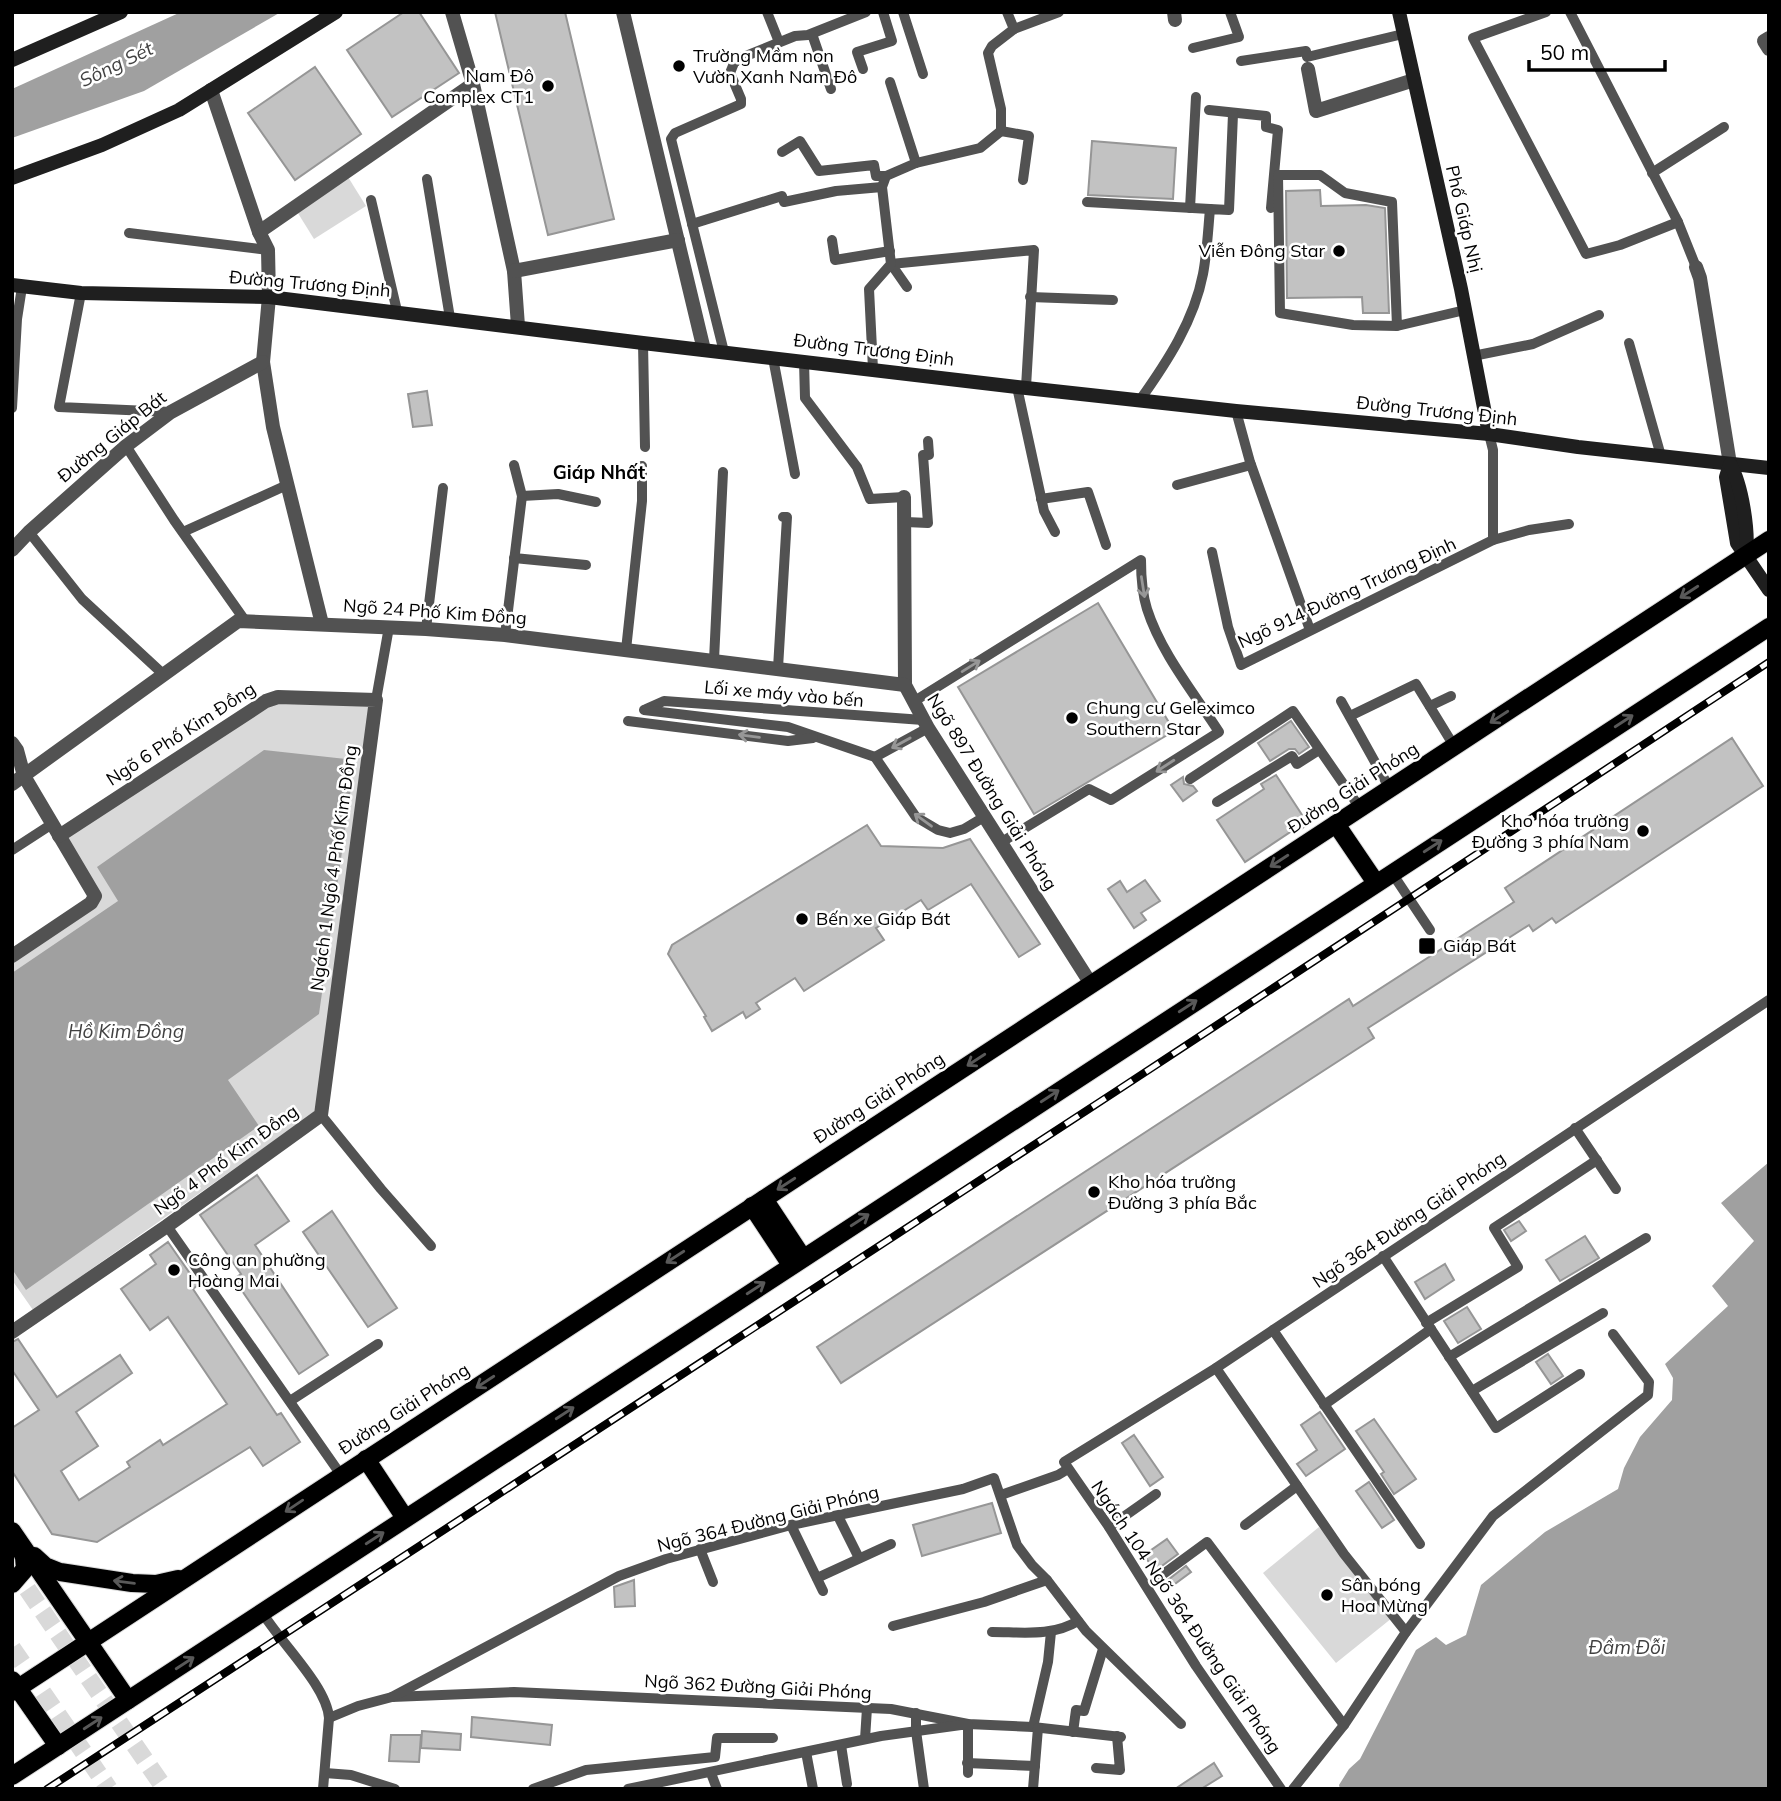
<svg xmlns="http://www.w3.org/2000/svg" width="1781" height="1801" font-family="Mulish,sans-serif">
  <rect width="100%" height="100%" fill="#fff"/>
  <g fill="#d9d9d9">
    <path d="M348,177L366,206L314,239L296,210Z"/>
    <path d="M279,702L372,705L315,1112L33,1310L12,1280V961L97,904L67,837L270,704Z"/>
    <path d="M1319,1527L1392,1618L1336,1663L1263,1573Z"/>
  </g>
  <g fill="#a0a0a0">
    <path d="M181,12H281L144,91L12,138V89Z"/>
    <path d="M264,750L355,760L319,1014L228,1080L259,1126L26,1290L12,1269V973L118,901L97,867Z"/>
    <path d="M1769,1162V1789H1340L1339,1785L1349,1769L1360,1759L1416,1650L1436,1637L1446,1645L1466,1635L1481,1585L1545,1532L1618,1489L1624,1468L1640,1437L1672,1400L1673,1378L1665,1364L1728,1306L1712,1286L1754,1241L1721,1203Z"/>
  </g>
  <g fill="#c2c2c2" stroke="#969696" stroke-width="2">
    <path d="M404,12H419L459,73L392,117L347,50Z"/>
    <path d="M495,12H565L614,219L548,235Z"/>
    <path d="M315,67L361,134L295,180L248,113Z"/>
    <path d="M1092,141L1176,148L1173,199L1088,195Z"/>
    <path d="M1320,190L1321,206L1366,205L1385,208L1389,313H1363L1362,297L1287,298L1286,191Z"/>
    <path d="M427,391L432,425L413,427L408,394Z"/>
    <path d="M1098,603L1174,731L1034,814L958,687Z"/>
    <path d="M1291,721L1309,747L1299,754L1295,749H1289L1270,761L1258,743Z"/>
    <path d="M1732,738L1763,786L1556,923L1552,918L1533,931L1529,925L1368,1028L1374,1038L841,1383L817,1347L1349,999L1353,1006L1514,902L1505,888Z"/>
    <path d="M1276,775L1308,824L1294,834L1292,831L1245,862L1217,820L1264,789L1261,784Z"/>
    <path d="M1183,777L1184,784L1193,786L1197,791L1183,801L1171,785Z"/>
    <path d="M867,825L881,846L943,848L970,839L1040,944L1019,957L971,884L928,910L921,900L876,928L884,940L804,991L795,978L756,1003L760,1009L746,1018L743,1012L712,1031L704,1017L706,1016L668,954L672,945Z"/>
    <path d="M1145,880L1160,901L1141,913L1146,920L1134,928L1108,889L1120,881L1127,892Z"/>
    <path d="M257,1175L289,1221L255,1245L328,1355L299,1374L234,1279L241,1274L200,1215Z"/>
    <path d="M332,1211L397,1308L368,1327L303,1232Z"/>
    <path d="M1519,1221L1526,1231L1511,1241L1504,1230Z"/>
    <path d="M1585,1236L1599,1258L1560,1281L1546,1260Z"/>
    <path d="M168,1242L198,1285L193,1289L277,1415L281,1413L300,1442L263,1466L250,1447L97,1542L52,1534L12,1471V1428L39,1410L12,1370V1342L18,1339L57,1397L120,1355L132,1373L76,1412L98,1446L61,1471L79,1500L130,1467L127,1462L160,1440L163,1445L227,1404L168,1317L150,1330L121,1289L156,1264L150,1255Z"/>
    <path d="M1445,1264L1454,1280L1425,1299L1415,1282Z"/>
    <path d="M1467,1307L1481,1329L1458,1343L1444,1321Z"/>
    <path d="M1548,1354L1563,1376L1551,1384L1536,1362Z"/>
    <path d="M1320,1412L1345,1449L1306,1476L1297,1464L1317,1450L1301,1425Z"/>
    <path d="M1374,1419L1416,1479L1394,1494L1381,1474L1384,1472L1356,1431Z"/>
    <path d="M1134,1435L1163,1477L1150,1486L1122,1443Z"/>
    <path d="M1369,1482L1394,1520L1382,1528L1356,1491Z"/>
    <path d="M992,1503L1001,1533L922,1556L913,1525Z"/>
    <path d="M1167,1539L1178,1554L1155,1571L1144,1555Z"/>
    <path d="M1186,1566L1191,1572L1168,1589L1164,1583Z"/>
    <path d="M634,1580L635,1606L615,1607L614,1587Z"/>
    <path d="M472,1717L552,1725L550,1745L471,1737Z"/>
    <path d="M422,1731L461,1734L460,1750L421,1748Z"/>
    <path d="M391,1735H421L419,1762L389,1761Z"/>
    <path d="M1214,1763L1222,1776L1201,1789H1175Z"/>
  </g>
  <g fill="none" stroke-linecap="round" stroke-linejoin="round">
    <g stroke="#d9d9d9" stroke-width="18" stroke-dasharray="18 9" stroke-linecap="butt">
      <path d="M12,1567L165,1789"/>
      <path d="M12,1648L109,1789"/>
    </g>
    <g stroke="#dbdbdb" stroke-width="20">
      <g id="primary">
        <path d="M1336,824L1376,883"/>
        <path d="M764,1199L803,1258"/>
        <path d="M752,1206L791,1265"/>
        <path d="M366,1459L405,1518"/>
        <path d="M12,1531L128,1700"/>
        <path d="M34,1556L45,1566L60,1572L132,1583L156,1584L178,1579"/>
        <path d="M12,1584L25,1569L24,1557L20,1548"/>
        <path d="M12,1680L58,1746"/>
        <path d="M12,1692L1769,540"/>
        <path d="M12,1776L1769,627"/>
      </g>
    </g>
    <g stroke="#525252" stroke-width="10">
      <path d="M767,12L779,42"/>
      <path d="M903,12L923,74"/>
      <path d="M1546,12L1473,38L1586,254L1620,245L1678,222"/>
      <path d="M1570,12L1678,222L1696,267"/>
      <path d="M1014,29L1059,12"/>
      <path d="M812,34L831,89"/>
      <path d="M1193,48L1239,37L1230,12"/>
      <path d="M1241,61L1306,51L1307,57L1403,34"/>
      <path d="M863,69L857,52L892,41L883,12"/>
      <path d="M890,82L916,163"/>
      <path d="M1209,110L1266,116V127L1278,130L1271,208"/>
      <path d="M1001,131L1029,136L1023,180"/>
      <path d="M782,152L800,141L819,171L874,165L876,176H886"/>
      <path d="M1652,173L1724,127"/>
      <path d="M427,179L450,318"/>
      <path d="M371,200L397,311"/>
      <path d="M1087,202L1210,209"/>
      <path d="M1190,208L1196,97"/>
      <path d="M692,224L782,196L784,202L836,191L882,187"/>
      <path d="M129,233L268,250"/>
      <path d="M832,240L835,260L890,251"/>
      <path d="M907,287L891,264L1034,250L1026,387"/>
      <path d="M81,293L59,407L171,412"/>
      <path d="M1030,297L1113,300"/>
      <path d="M1397,326L1392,202L1345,193L1320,175H1278L1280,313L1353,325L1397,326L1465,310"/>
      <path d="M643,343L645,447"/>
      <path d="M1629,343L1661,456"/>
      <path d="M724,352L671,139L675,133L741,104V99L730,73L734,63L741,58L795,36L808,35L866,12"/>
      <path d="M1473,356L1533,344L1599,315"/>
      <path d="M773,358L795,474"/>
      <path d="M804,361L805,398L857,467L870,499L904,497"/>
      <path d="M873,369L869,289L891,264L882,187L886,176L916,163L980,148L1001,131V109L988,53L992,46L1014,29L1007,12"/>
      <path d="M1017,387L1044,511L1055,532"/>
      <path d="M1140,400C1167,362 1194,321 1203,274C1207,253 1208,231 1210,209L1229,210L1233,114"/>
      <path d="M12,408L17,319L22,287"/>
      <path d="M1236,411L1250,462L1310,630"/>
      <path d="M126,446L174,520L246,622"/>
      <path d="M1177,485L1251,465"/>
      <path d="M522,496L558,494L596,502"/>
      <path d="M1041,499L1088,492L1106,545"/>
      <path d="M906,522L928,523L923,455H929L928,441"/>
      <path d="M29,532L82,599L163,674"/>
      <path d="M183,532L287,485"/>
      <path d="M1493,540L1529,530L1569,524"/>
      <path d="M1212,552L1228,627L1241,665L1493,540V450L1489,434"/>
      <path d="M514,558L586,565"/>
      <path d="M426,629L443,488"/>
      <path d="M505,635L522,496L514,465"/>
      <path d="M626,650L642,501V466"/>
      <path d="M714,660L723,472"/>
      <path d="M778,668L787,517H783"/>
      <path d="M376,700L389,627"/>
      <path d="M1341,701L1390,789"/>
      <path d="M913,702L1141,560C1141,576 1142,593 1147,609C1161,653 1194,693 1219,732L1111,800L1089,789L1000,843"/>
      <path d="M1430,706L1451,696"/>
      <path d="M646,709L664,701L923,720"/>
      <path d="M644,710L788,727L875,757L916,817L938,830L950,833L964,829L984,817"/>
      <path d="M1350,716L1416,684L1454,746"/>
      <path d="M628,721L788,741L813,738"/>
      <path d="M875,757L928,728"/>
      <path d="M1190,779L1293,711L1360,808"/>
      <path d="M1217,802L1292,756L1297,764L1319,750"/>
      <path d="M12,850L52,824"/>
      <path d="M1392,873L1430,930"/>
      <path d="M321,1115L381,1189L431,1246"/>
      <path d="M1575,1128L1616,1189"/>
      <path d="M167,1226L341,1475"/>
      <path d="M1383,1256L1496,1428L1580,1374"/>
      <path d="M1426,1323L1518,1267L1494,1228L1597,1160"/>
      <path d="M1273,1330L1420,1544"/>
      <path d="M1449,1357L1646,1238"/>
      <path d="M1216,1368L1344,1554L1406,1632"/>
      <path d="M1472,1391L1603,1313"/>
      <path d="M290,1401L378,1344"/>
      <path d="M1324,1405L1431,1329"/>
      <path d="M1001,1495L1058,1475L1068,1469"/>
      <path d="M838,1516L859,1558"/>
      <path d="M791,1525L823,1591"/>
      <path d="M1245,1525L1297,1486"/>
      <path d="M1109,1527L1156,1494"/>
      <path d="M700,1549L713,1582"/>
      <path d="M817,1578L891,1544"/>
      <path d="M1147,1586L1207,1542L1344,1725"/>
      <path d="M262,1612C279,1641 327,1686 329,1718L358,1706L392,1697L514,1692L891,1709L968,1724L1033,1727L1121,1737"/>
      <path d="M893,1626L984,1602L1047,1580"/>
      <path d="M992,1632C1021,1632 1052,1637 1078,1621"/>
      <path d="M392,1697L619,1576L666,1559L791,1525L963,1489L994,1478L1017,1545L1032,1565L1047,1580L1086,1631L1181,1724"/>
      <path d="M916,1713V1731L924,1789"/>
      <path d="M1033,1727L1048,1662L1051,1632"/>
      <path d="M1073,1732L1076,1710L1084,1711L1103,1649"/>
      <path d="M865,1739L867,1708"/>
      <path d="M841,1745L847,1784"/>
      <path d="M806,1752L813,1789"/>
      <path d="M967,1763L1035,1766"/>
      <path d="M1096,1768L1120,1770L1117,1736"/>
      <path d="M325,1773L351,1775L395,1789"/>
      <path d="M711,1773L717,1789"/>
      <path d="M323,1789L329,1718"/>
      <path d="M533,1789L586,1770L715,1757L717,1738H773"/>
      <path d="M628,1789L881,1736L968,1724V1773"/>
      <path d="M1033,1789L1038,1728"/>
      <path d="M1281,1789L1196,1666L1109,1527L1064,1462L1216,1368L1769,1000"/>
      <path d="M1293,1789L1344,1725L1406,1632L1493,1516L1648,1395L1649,1382L1613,1334"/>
    </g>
    <g stroke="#525252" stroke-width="14">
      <path d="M452,12L473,84L514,271L518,326"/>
      <path d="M623,12L704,350"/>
      <path d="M1174,12L1175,20"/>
      <path d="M1769,38L1764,41L1769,49"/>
      <path d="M1308,69L1316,111L1414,80"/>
      <path d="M211,90L259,232L268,250L269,297L263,362L273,427L322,624"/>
      <path d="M259,232L473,84"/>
      <path d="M1696,267L1700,278L1730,464"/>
      <path d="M514,271L678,240"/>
      <path d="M904,497L905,685L928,728L1091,984"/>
      <path d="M12,550L29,532L126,446L171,412L263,362"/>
      <path d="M12,743L17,750L24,776L95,896L91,903L12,956"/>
      <path d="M12,784L238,621L426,629L505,635L905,685"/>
      <path d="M12,1332L167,1226L321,1115L376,700L278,697L266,701L59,836"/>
    </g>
    <g stroke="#1f1f1f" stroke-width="14">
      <path d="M1399,12L1461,289L1489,434"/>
      <path d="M12,60L121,12"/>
      <path d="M12,178L102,145L179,110L336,12"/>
      <path d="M12,285L81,293L269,297L643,343L1017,387L1236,411L1489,434L1578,447L1769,468"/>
      <path d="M1730,464L1726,477L1737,543L1769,590"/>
      <path d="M1730,464C1742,485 1749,531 1746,555"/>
    </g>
    <use href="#primary" stroke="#000" stroke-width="18"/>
    <g stroke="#000" stroke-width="8">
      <path id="rail" d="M47,1789L1115,1092L1769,662"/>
    </g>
    <use href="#rail" stroke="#fff" stroke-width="5" stroke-dasharray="16" stroke-linecap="butt"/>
  </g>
  <defs><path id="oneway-shaft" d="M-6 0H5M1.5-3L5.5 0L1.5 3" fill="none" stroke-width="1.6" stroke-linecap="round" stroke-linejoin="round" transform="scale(1.75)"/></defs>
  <g stroke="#979797">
    <use href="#oneway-shaft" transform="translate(1143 587) rotate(81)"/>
    <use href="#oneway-shaft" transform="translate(971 666) rotate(-32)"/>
    <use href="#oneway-shaft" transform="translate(749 736) rotate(-173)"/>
    <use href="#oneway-shaft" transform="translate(901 743) rotate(151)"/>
    <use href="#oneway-shaft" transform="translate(1165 766) rotate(147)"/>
    <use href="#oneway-shaft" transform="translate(923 820) rotate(-144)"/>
  </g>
  <g stroke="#595959">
    <use href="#oneway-shaft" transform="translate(1689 592) rotate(147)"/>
    <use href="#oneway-shaft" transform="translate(1499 717) rotate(147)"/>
    <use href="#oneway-shaft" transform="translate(1624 721) rotate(-33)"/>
    <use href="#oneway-shaft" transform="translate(1433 846) rotate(-33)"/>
    <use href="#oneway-shaft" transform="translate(1279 861) rotate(147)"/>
    <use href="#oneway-shaft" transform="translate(1188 1006) rotate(-33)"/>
    <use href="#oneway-shaft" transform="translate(976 1060) rotate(147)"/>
    <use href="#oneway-shaft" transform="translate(1050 1096) rotate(-33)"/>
    <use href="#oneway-shaft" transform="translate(786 1184) rotate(147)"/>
    <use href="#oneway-shaft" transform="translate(860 1220) rotate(-33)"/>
    <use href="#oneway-shaft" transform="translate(675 1257) rotate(147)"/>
    <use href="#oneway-shaft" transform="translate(756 1288) rotate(-33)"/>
    <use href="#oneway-shaft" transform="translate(485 1382) rotate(147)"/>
    <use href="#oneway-shaft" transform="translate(565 1413) rotate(-33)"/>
    <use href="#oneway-shaft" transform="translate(294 1506) rotate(146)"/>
    <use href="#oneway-shaft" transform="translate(375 1538) rotate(-33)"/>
    <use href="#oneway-shaft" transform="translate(124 1582) rotate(-173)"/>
    <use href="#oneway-shaft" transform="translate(185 1663) rotate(-33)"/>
    <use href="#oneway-shaft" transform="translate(93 1723) rotate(-33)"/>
  </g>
  <g fill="#000" stroke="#fff" stroke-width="2.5">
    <circle cx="679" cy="66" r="7"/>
    <circle cx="548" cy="86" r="7"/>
    <circle cx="1339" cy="251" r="7"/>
    <circle cx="1072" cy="718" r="7"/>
    <circle cx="1643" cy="831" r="7"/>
    <circle cx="802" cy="919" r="7"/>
    <rect x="1418" y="937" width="18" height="18" rx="3.5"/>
    <circle cx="1094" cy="1192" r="7"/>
    <circle cx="174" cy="1270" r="7"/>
    <circle cx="1327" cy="1595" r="7"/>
  </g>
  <g text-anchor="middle" stroke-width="5" stroke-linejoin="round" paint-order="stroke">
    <g font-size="18" fill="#000" stroke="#fff" text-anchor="start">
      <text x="693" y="62">Trường Mầm non<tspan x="693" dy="21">Vườn Xanh Nam Đô</tspan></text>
      <text x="534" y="82" text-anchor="end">Nam Đô<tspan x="534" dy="21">Complex CT1</tspan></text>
      <text x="1325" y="257" text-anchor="end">Viễn Đông Star</text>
      <text x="1086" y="714">Chung cư Geleximco<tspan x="1086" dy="21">Southern Star</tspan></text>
      <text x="1629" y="827" text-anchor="end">Kho hóa trường<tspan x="1629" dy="21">Đường 3 phía Nam</tspan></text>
      <text x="816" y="925">Bến xe Giáp Bát</text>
      <text x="1443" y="952">Giáp Bát</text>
      <text x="1108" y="1188">Kho hóa trường<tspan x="1108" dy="21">Đường 3 phía Bắc</tspan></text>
      <text x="188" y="1266">Công an phường<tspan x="188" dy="21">Hoàng Mai</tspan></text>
      <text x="1341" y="1591">Sân bóng<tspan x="1341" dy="21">Hoa Mừng</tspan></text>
    </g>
    <g font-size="18" fill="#000" stroke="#fff">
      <text transform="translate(1464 219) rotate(77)" y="6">Phố Giáp Nhị</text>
      <text transform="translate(310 284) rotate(5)" y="6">Đường Trương Định</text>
      <text transform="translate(874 350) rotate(7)" y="6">Đường Trương Định</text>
      <text transform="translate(1437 411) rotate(6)" y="6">Đường Trương Định</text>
      <text transform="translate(112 437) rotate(-39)" y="6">Đường Giáp Bát</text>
      <text transform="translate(1347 593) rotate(-25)" y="6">Ngõ 914 Đường Trương Định</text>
      <text transform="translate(435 612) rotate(4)" y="6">Ngõ 24 Phố Kim Đồng</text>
      <text transform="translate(784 694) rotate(5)" y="6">Lối xe máy vào bến</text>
      <text transform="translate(181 734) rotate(-33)" y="6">Ngõ 6 Phố Kim Đồng</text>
      <text transform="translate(1353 788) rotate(-33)" y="6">Đường Giải Phóng</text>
      <text transform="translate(992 792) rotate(58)" y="6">Ngõ 897 Đường Giải Phóng</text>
      <text transform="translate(334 868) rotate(-82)" y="6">Ngách 1 Ngõ 4 Phố Kim Đồng</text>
      <text transform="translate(879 1098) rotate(-33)" y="6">Đường Giải Phóng</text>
      <text transform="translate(226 1160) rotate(-36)" y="6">Ngõ 4 Phố Kim Đồng</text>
      <text transform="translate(1409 1220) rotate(-34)" y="6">Ngõ 364 Đường Giải Phóng</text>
      <text transform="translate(404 1409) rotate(-33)" y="6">Đường Giải Phóng</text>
      <text transform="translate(768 1519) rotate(-14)" y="6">Ngõ 364 Đường Giải Phóng</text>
      <text transform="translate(1186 1617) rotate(56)" y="6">Ngách 104 Ngõ 364 Đường Giải Phóng</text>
      <text transform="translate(758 1687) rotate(3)" y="6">Ngõ 362 Đường Giải Phóng</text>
    </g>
    <g font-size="19" font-style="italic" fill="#414141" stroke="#fff">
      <text transform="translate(116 64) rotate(-26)" y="7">Sông Sét</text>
      <text x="126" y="1038">Hồ Kim Đồng</text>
      <text x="1627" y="1654">Đầm Đỗi</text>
    </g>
    <g font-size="19" font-weight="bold" fill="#000" stroke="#fff">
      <text x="599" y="479">Giáp Nhất</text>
    </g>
  </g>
  <rect width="1781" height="1801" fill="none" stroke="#000000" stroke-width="28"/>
  <path d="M1529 60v10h136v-10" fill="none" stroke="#000000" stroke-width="3.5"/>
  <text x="1540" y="60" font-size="21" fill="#000000" stroke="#ffffff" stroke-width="5" paint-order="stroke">50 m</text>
</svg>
